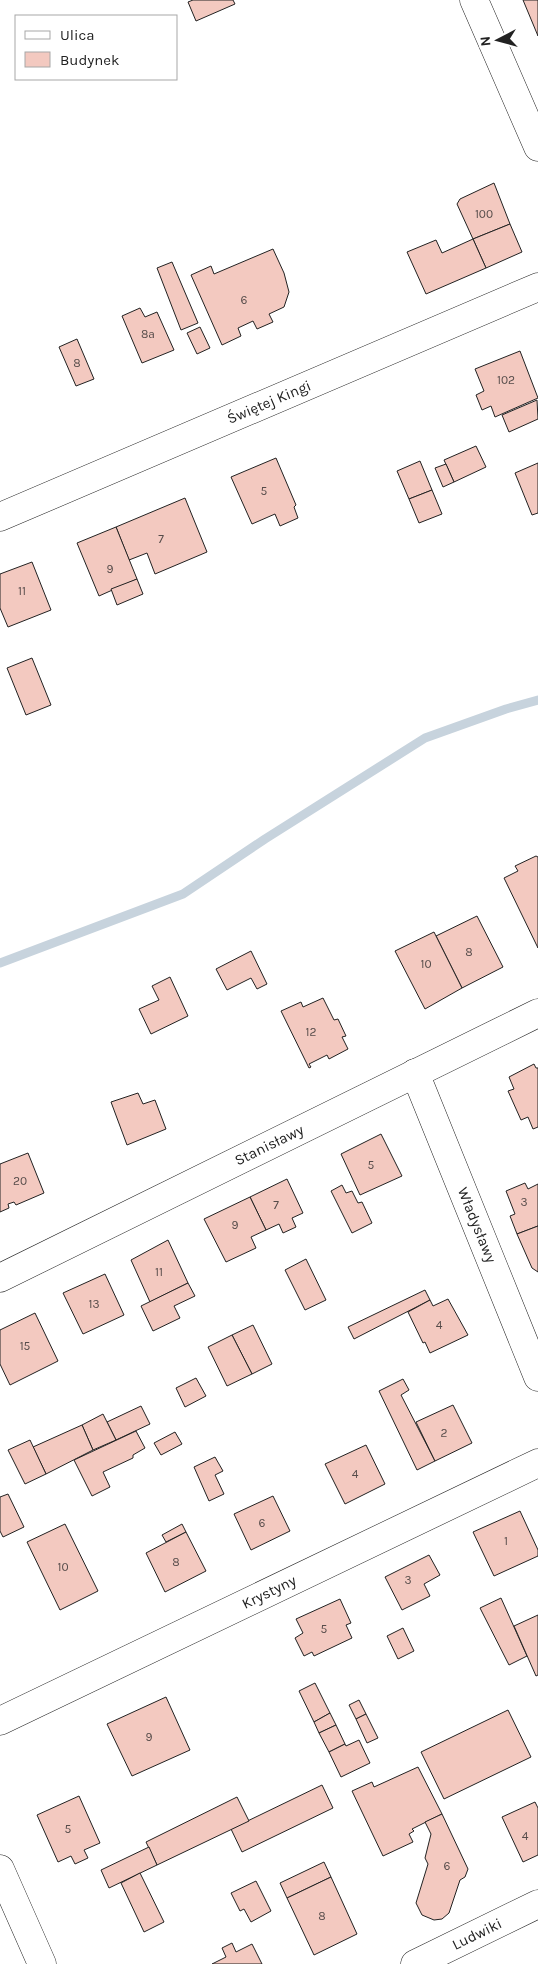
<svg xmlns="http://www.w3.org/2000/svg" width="538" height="1964" font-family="Karla,sans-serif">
  <rect width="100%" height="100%" fill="#fff"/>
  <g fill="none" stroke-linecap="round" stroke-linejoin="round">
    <path stroke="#c7d3dd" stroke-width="9" d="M0,963L183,894L265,839L425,738L506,709L538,700"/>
  </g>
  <g fill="#f3c9c0" stroke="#222">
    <path d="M193,0H233L235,4L196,21L188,2Z"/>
    <path d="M523,0H538V36Z"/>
    <path d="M494,183L510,224L473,239L457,204L460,199Z"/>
    <path d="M510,224L522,252L486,268L473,239Z"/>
    <path d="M473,239L486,268L426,294L407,252L436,240L442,253Z"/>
    <path d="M273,249L284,273L289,292L284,307L269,314L273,322L257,329L253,321L238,328L241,336L222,345L191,275L211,266L214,274Z"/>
    <path d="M172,262L198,323L181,330L157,268Z"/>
    <path d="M140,308L145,317L157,312L174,350L142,363L122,316Z"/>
    <path d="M200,327L210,348L197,354L187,333Z"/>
    <path d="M77,339L94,379L76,386L59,347Z"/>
    <path d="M520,351L538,398L495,417L491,406L482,410L476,395L484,391L475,369Z"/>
    <path d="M537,400L538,419L509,432L502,415Z"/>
    <path d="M476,446L486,467L454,482L444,460Z"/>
    <path d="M276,458L296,505L294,507L298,518L280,526L275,514L252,524L231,477Z"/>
    <path d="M420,461L432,490L409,499L397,471Z"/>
    <path d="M538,463V513L532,515L515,473Z"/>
    <path d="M446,464L454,482L443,487L435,468Z"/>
    <path d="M432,490L442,514L419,523L409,499Z"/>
    <path d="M185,498L207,552L155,574L147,553L129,560L116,527Z"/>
    <path d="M116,527L137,579L99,596L77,543Z"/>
    <path d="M32,562L51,610L8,627L0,608V574Z"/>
    <path d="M137,579L143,594L117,605L111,589Z"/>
    <path d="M32,658L51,705L26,715L7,668Z"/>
    <path d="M536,856L538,857V948L504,878L518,871L515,866Z"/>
    <path d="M477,916L503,967L462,988L436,936Z"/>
    <path d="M434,932L462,988L425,1009L395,951Z"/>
    <path d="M251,951L267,984L257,989L251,978L227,990L216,969Z"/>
    <path d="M170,977L188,1016L151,1034L139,1009L159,1000L152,986Z"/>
    <path d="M323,998L334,1020L338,1019L346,1036L342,1037L348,1049L329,1059L327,1055L309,1064L311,1067L309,1068L281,1011L301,1002L303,1007Z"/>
    <path d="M534,1064L536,1068H538V1127L533,1129L528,1117L521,1120L508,1091L514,1089L509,1077Z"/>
    <path d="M138,1093L143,1104L155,1100L166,1129L127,1145L111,1102Z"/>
    <path d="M381,1134L402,1176L360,1195L341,1154Z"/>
    <path d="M28,1153L44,1193L16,1205L14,1202L8,1204L9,1208L0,1212V1164Z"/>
    <path d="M287,1179L303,1213L292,1218L296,1227L283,1233L279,1224L266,1230L250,1197Z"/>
    <path d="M525,1183L528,1189L538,1184V1226L517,1234L510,1216L515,1214L506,1191Z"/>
    <path d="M342,1185L346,1193L352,1191L358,1203L362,1202L372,1223L352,1233L331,1191Z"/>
    <path d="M250,1197L266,1230L251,1237L256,1248L226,1262L204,1219Z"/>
    <path d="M538,1226V1272L532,1268L517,1234Z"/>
    <path d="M168,1240L188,1283L150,1302L131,1260Z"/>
    <path d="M306,1259L326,1300L305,1310L285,1270Z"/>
    <path d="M105,1274L124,1315L83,1334L63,1293Z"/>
    <path d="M188,1283L195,1296L174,1306L180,1318L153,1331L141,1306Z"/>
    <path d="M425,1290L430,1300L354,1339L348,1327Z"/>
    <path d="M448,1299L468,1335L430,1353L425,1342L423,1343L408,1312L430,1300L433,1306Z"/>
    <path d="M35,1313L58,1361L10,1385L0,1364V1330Z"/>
    <path d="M253,1325L272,1364L252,1374L232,1335Z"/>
    <path d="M232,1335L252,1374L227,1386L208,1347Z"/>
    <path d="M196,1378L206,1396L185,1407L176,1388Z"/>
    <path d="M403,1379L409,1390L401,1395L435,1461L417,1470L379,1391Z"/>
    <path d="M453,1405L472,1443L435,1461L416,1422Z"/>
    <path d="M141,1406L150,1424L116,1440L107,1422Z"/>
    <path d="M103,1414L116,1440L93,1450L82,1425Z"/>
    <path d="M82,1425L93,1450L46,1474L33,1447Z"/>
    <path d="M136,1431L145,1448L133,1455V1458L103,1472L110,1487L92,1496L74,1460Z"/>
    <path d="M175,1432L182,1444L161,1455L154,1443Z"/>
    <path d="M30,1440L46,1474L25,1484L8,1450Z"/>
    <path d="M366,1445L385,1484L345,1504L325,1464Z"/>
    <path d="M215,1457L223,1471L215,1475L224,1494L209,1501L194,1467Z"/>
    <path d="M8,1494L24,1527L3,1537L0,1531V1497Z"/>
    <path d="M273,1496L290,1531L251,1550L234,1514Z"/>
    <path d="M520,1511L538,1550V1556L494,1576L473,1532Z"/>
    <path d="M65,1524L98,1591L60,1610L27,1542Z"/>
    <path d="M182,1524L186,1532L166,1542L162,1535Z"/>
    <path d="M186,1532L206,1571L165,1592L146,1553Z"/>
    <path d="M429,1555L440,1575L424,1584L430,1596L402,1610L385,1577Z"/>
    <path d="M501,1598L527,1656L509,1665L480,1608Z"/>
    <path d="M340,1599L351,1623L346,1625L352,1638L314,1656L312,1652L304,1656L295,1638L303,1633L296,1619Z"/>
    <path d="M538,1615V1675L536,1676L514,1626Z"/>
    <path d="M403,1628L414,1651L398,1659L387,1636Z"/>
    <path d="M315,1683L330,1713L314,1722L299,1691Z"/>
    <path d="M166,1697L190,1750L132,1776L107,1724Z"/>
    <path d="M359,1700L366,1714L356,1719L349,1705Z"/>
    <path d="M508,1710L531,1757L444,1799L421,1752Z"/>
    <path d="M330,1713L336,1725L319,1733L314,1722Z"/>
    <path d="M366,1714L378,1738L367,1743L356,1719Z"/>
    <path d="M336,1725L345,1744L329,1752L319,1733Z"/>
    <path d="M359,1740L370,1763L341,1777L329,1752L345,1744L346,1746Z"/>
    <path d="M418,1767L442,1814L412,1829L414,1831L409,1834L413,1842L383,1856L352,1791L372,1782L374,1787Z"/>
    <path d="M322,1785L333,1808L242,1852L231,1829Z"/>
    <path d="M79,1796L100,1843L84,1850L88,1858L75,1864L71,1856L58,1862L37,1815Z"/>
    <path d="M237,1797L249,1821L157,1865L146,1842Z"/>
    <path d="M535,1802L538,1808V1855L523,1862L502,1817Z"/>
    <path d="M442,1814L468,1869L465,1877L460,1880L449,1913L442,1919L434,1920L422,1915L416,1903L428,1864L425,1858L431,1834L425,1822Z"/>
    <path d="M149,1847L157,1865L109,1888L101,1870Z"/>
    <path d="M324,1862L331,1877L287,1898L280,1883Z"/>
    <path d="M140,1873L164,1922L144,1932L121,1883Z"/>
    <path d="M331,1877L357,1934L314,1955L287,1898Z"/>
    <path d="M256,1881L271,1911L251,1922L244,1909L240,1911L231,1893Z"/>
    <path d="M232,1943L236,1952L252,1944L262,1964H212L226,1957L222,1948Z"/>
  </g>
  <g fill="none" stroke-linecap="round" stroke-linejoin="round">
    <g stroke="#222" stroke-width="29">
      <g id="street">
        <path d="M415,1073L538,1377"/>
        <path d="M0,1278L538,1013"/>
        <path d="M0,1721L538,1463"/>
        <path d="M0,1869L42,1964"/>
        <path d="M415,1964L538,1904"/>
      </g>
    </g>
    <g stroke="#222" stroke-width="29">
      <g id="secondary">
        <path d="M474,0L538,147"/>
        <path d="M0,517L538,287"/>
      </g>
    </g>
    <use href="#street" stroke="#fff" stroke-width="28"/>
    <use href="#secondary" stroke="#fff" stroke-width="28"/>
  </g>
  <g text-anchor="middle" stroke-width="4" stroke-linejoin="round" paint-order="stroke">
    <g font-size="12" fill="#564c4a">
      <text x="484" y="218">100</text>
      <text x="244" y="304">6</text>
      <text x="148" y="338">8a</text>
      <text x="77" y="367">8</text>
      <text x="506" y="384">102</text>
      <text x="264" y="495">5</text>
      <text x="161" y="543">7</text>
      <text x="110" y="573">9</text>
      <text x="22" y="595">11</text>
      <text x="469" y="956">8</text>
      <text x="426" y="968">10</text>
      <text x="311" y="1036">12</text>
      <text x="371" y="1169">5</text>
      <text x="20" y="1185">20</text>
      <text x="524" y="1206">3</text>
      <text x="276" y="1209">7</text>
      <text x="235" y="1229">9</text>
      <text x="159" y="1276">11</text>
      <text x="94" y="1308">13</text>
      <text x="439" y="1329">4</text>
      <text x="25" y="1350">15</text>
      <text x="444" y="1437">2</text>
      <text x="355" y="1478">4</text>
      <text x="262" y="1527">6</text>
      <text x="506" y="1545">1</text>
      <text x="176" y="1566">8</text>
      <text x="63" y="1571">10</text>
      <text x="408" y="1584">3</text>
      <text x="324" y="1633">5</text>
      <text x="149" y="1741">9</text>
      <text x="68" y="1833">5</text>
      <text x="525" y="1840">4</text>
      <text x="447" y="1870">6</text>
      <text x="322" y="1920">8</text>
    </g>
    <g font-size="15" fill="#222" stroke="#fff">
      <text transform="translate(269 402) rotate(-23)" y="5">Świętej Kingi</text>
      <text transform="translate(269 1145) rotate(-26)" y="5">Stanisławy</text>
      <text transform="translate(477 1225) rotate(68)" y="5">Władysławy</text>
      <text transform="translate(269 1592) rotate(-26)" y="5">Krystyny</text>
      <text transform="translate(477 1934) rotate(-26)" y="5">Ludwiki</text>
    </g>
  </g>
  <rect x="15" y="15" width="162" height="65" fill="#ffffff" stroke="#a7a7a7"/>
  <rect x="25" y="31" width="25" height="8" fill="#ffffff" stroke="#a7a7a7"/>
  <text x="60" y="40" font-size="15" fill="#222222">Ulica</text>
  <rect x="25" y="52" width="25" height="15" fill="#f3c9c0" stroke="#a7a7a7"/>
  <text x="60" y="65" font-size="15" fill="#222222">Budynek</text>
  <g transform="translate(498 40) rotate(264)" stroke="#ffffff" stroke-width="4" paint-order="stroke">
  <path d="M0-4L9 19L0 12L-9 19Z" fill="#222222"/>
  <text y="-8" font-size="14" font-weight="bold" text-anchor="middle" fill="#222222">N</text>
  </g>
</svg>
